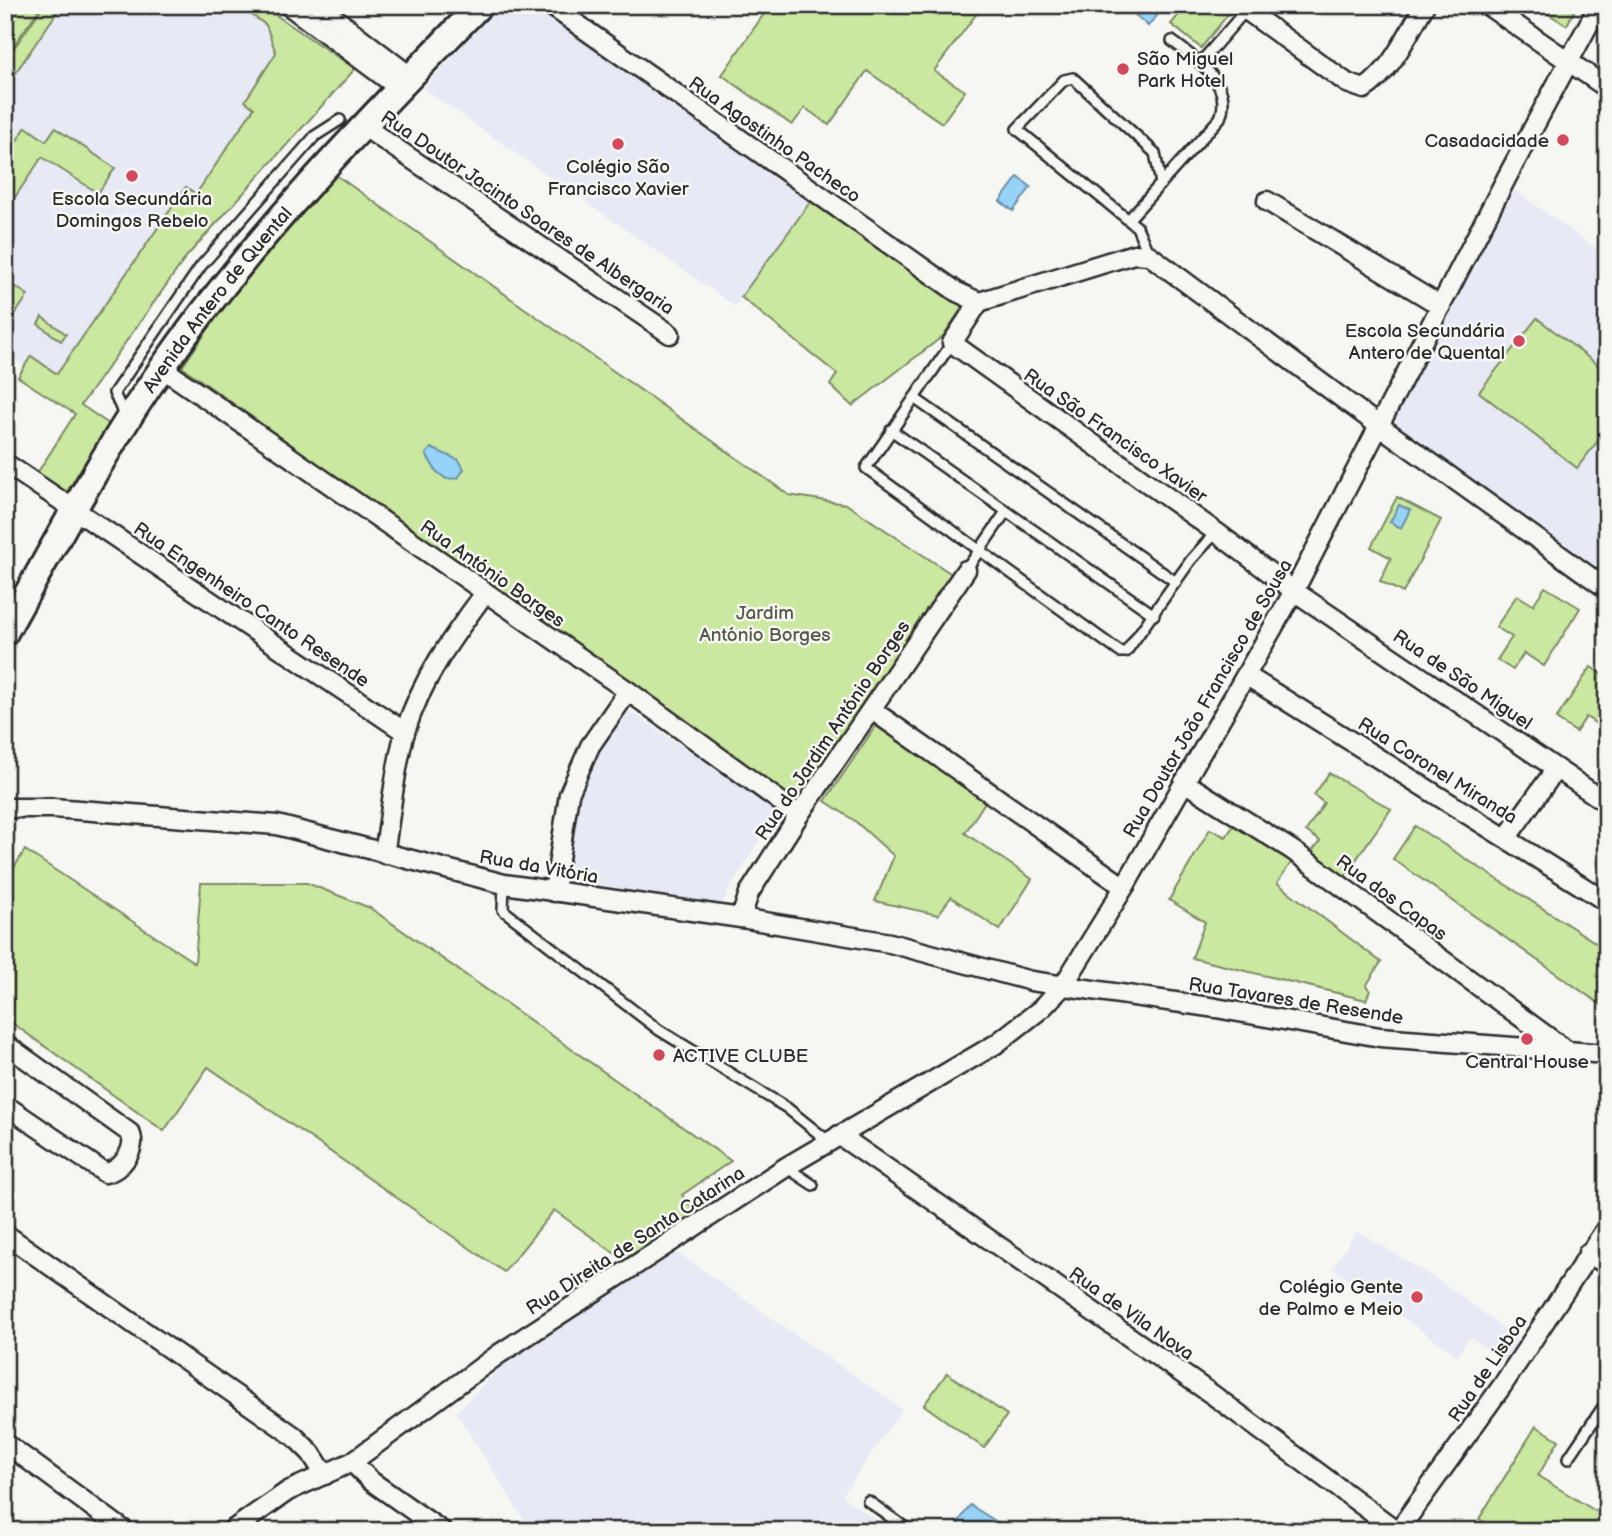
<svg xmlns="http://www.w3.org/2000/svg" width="1612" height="1536" font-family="'Balsamiq Sans',sans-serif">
  <rect width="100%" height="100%" fill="#f6f6f2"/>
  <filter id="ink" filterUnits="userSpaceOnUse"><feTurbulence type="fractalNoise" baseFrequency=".0143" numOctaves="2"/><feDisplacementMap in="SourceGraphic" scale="14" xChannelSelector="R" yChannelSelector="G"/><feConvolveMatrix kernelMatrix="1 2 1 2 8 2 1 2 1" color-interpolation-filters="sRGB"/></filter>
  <g filter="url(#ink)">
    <g fill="#e7e9f5">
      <path d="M42,5H264L355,69L187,256L81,406L5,352V58Z"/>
      <path d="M501,5H538L811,201L735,306L423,88Z"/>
      <path d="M1513,189L1607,256V584L1385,426Z"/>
      <path d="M629,711L777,809L721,904L564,885L563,877L569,841L579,799L593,759L608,731Z"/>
      <path d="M1357,1231L1447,1286L1516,1338L1523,1346L1510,1364L1470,1337L1457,1355L1332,1268Z"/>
      <path d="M672,1249L902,1409L842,1496L891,1531H531L456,1412L515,1353Z"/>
    </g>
    <g fill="#cbe8a0" stroke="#7b8a66" stroke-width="2">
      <path d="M5,5H42L5,58Z"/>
      <path d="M44,5H62L5,88V61Z"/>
      <path d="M237,5H261L355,69L187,256L81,405L109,424L66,493L36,475L75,414L18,377L31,356L57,374L186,187L196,194L254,108L245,101L276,53L266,25Z"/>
      <path d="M770,5H983L934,71L965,91L942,123L867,71L829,125L805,108L792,125L722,75Z"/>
      <path d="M1187,5H1220L1229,13L1201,48L1171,24Z"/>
      <path d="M1533,5H1577L1567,25Z"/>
      <path d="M26,127L46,141L55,128L115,168L98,193L42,157L5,212V158Z"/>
      <path d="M336,175L789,495L846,504L956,577L797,806L182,367L234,292Z"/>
      <path d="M811,201L964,305L943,336L852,406L830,385L837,374L741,297Z"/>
      <path d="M5,280L28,295L16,313L5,305Z"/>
      <path d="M42,317L66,334L61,341L38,324Z"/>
      <path d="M1537,318L1607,372V429L1577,468L1479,392Z"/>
      <path d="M1397,497L1441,520L1403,593L1380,581L1391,558L1371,547Z"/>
      <path d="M1545,587L1580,608L1544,666L1524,653L1513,670L1497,660L1512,637L1496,627L1517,595L1533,605Z"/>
      <path d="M1591,667L1607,678V731L1586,717L1576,732L1556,719Z"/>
      <path d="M877,724L985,802L965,833L1032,879L1000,930L951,897L938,915L875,901L894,856L855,821L825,801Z"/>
      <path d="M1329,773L1391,809L1344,877L1310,854L1320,841L1306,831L1324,803L1314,795Z"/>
      <path d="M1236,822L1293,860L1277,883L1381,962L1366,986L1370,990L1366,1000L1192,958L1205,922L1169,900L1210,829L1226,837Z"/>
      <path d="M1415,826L1607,950V1009L1393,859Z"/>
      <path d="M25,850L195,963L201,883H307L370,908L731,1161L682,1195L698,1216L624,1260L554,1210L504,1272L208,1067L164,1131L5,1018V882Z"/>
      <path d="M947,1373L1007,1415L984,1448L924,1405Z"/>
      <path d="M1536,1426L1559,1440L1538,1476L1607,1518L1606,1531H1499L1479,1519Z"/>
    </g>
    <g fill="#97d2f7" stroke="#6c8fa5" stroke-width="2">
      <path d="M1140,5H1166L1148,26L1133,13Z"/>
      <path d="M1018,177L1031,187L1013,211L1000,201Z"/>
      <path d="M431,448L459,460L464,469L458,478L446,479L436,471L426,454Z"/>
      <path d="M1399,505L1410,510L1401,528L1390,522Z"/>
      <path d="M970,1505L1005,1527L1002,1531H969L958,1523Z"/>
    </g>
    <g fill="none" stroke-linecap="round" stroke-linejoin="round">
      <g stroke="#2b2b2b" stroke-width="14">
        <g id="service">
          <path d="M1200,63L1246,10"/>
          <path d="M1129,219L1220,118C1234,84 1196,59 1172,41"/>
          <path d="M1149,255L1137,227L1017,129L1064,80L1073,78L1155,153L1161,184"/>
          <path d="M952,343L866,468L1120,652H1126L1191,560L1216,532"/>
          <path d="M914,398L1176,582"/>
          <path d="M125,417L114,393L201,266L315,136L340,120"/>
          <path d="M891,430L1154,615"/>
          <path d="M966,570L1005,513"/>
          <path d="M504,884L503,910L659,1030L787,1108L828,1141"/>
          <path d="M786,1167L813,1185"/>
          <path d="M1568,1459L1607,1401"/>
          <path d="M868,1501L910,1531"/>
        </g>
      </g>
      <g stroke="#2b2b2b" stroke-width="23">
        <g id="minor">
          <path d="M288,5L399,88"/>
          <path d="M318,5L410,76"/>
          <path d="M550,5L957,292L979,302"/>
          <path d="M1239,5L1347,83L1364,89C1392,71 1408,33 1425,5"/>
          <path d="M1487,5L1607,88"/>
          <path d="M363,126L670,334"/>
          <path d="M1267,201L1441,306"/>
          <path d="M979,302L952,343L1216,532L1294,591L1607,803"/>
          <path d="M979,302L1134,254L1149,255L1374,422L1607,589"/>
          <path d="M162,368L628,691L799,815"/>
          <path d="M5,463L405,732"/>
          <path d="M1247,676L1607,902"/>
          <path d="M879,715L1117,882L1126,884"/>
          <path d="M1184,782L1292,850L1570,1053"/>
          <path d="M5,808H53L277,825L504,884L741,918L890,943L1031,981L1216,1008L1380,1037L1607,1054"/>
          <path d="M1507,837L1556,769"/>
          <path d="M384,854C391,814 394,771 405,732C421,680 453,636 485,593"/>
          <path d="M554,892L569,794L590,746L628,691"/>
          <path d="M741,918L749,893L799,815L966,570"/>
          <path d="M5,1044L130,1133C138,1148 121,1171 105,1173L5,1105"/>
          <path d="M839,1135L1213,1395L1397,1531"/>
          <path d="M5,1234L294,1436L311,1453L325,1475"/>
          <path d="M1588,1253L1607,1265"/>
          <path d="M5,1443L125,1531"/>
          <path d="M352,1462L371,1481L442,1531"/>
          <path d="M231,1531L288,1491L352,1462L499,1354L786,1167L996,1044L1041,1009L1063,986L1126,884L1294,591L1507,177L1599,5"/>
          <path d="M1398,1531L1502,1386L1607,1227"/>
        </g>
      </g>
      <g stroke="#2b2b2b" stroke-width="30">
        <g id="secondary">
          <path id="s1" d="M5,633C55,544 103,452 162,368C255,235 367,121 480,5"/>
        </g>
      </g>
      <use href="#service" stroke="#f6f6f2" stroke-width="9"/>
      <use href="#minor" stroke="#f6f6f2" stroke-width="18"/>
      <use href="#secondary" stroke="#f6f6f2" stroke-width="24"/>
    </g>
  </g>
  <g fill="#d1495b" stroke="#f6f6f2" stroke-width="2.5">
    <circle cx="1123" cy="69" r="7"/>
    <circle cx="1563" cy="140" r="7"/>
    <circle cx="618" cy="144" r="7"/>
    <circle cx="132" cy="176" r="7"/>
    <circle cx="1519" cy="341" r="7"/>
    <circle cx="1527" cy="1039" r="7"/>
    <circle cx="659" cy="1055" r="7"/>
    <circle cx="1417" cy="1297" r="7"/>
  </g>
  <g text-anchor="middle" stroke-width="5" stroke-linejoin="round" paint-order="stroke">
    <g font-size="19" fill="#2b2b2b" stroke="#f6f6f2" text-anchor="end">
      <text x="1137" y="65" text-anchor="start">São Miguel<tspan x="1137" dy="22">Park Hotel</tspan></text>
      <text x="1549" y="147">Casadacidade</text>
      <text x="618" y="173" text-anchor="middle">Colégio São<tspan x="618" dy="22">Francisco Xavier</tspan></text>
      <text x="132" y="205" text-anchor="middle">Escola Secundária<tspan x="132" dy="22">Domingos Rebelo</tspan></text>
      <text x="1505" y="337">Escola Secundária<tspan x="1505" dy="22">Antero de Quental</tspan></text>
      <text x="673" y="1062" text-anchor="start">ACTIVE CLUBE</text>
      <text x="1527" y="1068" text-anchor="middle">Central House</text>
      <text x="1403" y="1293">Colégio Gente<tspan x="1403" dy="22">de Palmo e Meio</tspan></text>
    </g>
    <g font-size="19" fill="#2b2b2b" stroke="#f6f6f2">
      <text transform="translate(775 139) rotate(35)" y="7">Rua Agostinho Pacheco</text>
      <text transform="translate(528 212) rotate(34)" y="7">Rua Doutor Jacinto Soares de Albergaria</text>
      <text dy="7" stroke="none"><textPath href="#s1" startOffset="396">Avenida Antero de Quental</textPath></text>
      <text transform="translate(1116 435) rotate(35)" y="7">Rua São Francisco Xavier</text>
      <text transform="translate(493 573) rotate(35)" y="7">Rua António Borges</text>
      <text transform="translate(252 604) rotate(34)" y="7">Rua Engenheiro Canto Resende</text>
      <text transform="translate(1463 679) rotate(34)" y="7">Rua de São Miguel</text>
      <text transform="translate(1207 698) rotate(-60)" y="7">Rua Doutor João Francisco de Sousa</text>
      <text transform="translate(832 730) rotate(-56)" y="7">Rua do Jardim António Borges</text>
      <text transform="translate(1438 770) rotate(32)" y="7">Rua Coronel Miranda</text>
      <text transform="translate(539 866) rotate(10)" y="7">Rua da Vitória</text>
      <text transform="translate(1392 897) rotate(36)" y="7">Rua dos Capas</text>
      <text transform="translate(1296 1000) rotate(9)" y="7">Rua Tavares de Resende</text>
      <text transform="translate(635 1240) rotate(-33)" y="7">Rua Direita de Santa Catarina</text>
      <text transform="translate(1132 1313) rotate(35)" y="7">Rua de Vila Nova</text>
      <text transform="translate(1487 1368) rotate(-56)" y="7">Rua de Lisboa</text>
    </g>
    <g font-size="19" fill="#535a48" stroke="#f6f6f2">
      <text x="765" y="619">Jardim<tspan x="765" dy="22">António Borges</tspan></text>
    </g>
  </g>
  <rect width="1612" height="1536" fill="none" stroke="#f6f6f2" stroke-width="28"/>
  <rect x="14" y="14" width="1584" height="1508" fill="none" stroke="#2b2b2b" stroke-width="2.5" filter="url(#ink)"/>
</svg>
